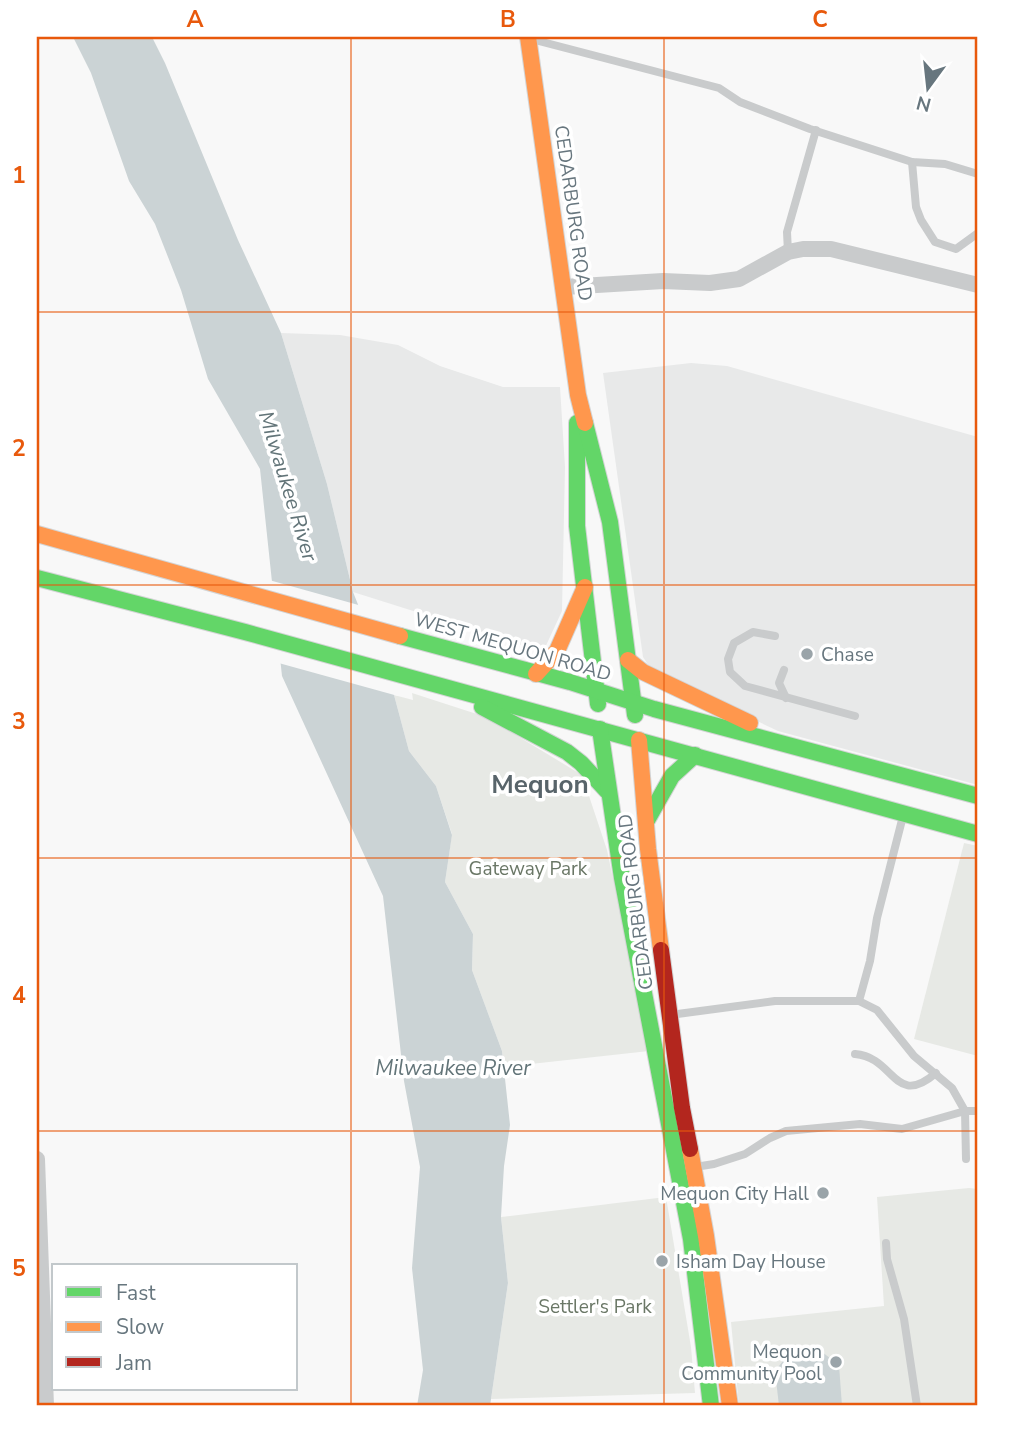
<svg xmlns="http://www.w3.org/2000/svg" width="1015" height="1443" font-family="'Nunito Sans',sans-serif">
  <rect width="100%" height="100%" fill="#f8f8f8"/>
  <g fill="#e8e9e9">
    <path d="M281,333L340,335L398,345L440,366L503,387H560L565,467L562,611L543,652L353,592L327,484Z"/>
    <path d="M691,363L727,366L978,437V785L778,731L652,671L643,657L603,373Z"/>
  </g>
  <g fill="#e7e9e5">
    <path d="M412,693L486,717L582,775L607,850L649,1051L504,1067L502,1051L472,970L473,934L445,882L452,834L436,786L409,751L394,695L413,700Z"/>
    <path d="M964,843L978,846V1056L914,1039Z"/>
    <path d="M969,1188L978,1189V1406H739L731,1322L884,1306L877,1197Z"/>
    <path d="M666,1197L691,1347L695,1393L491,1399L508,1283L501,1217Z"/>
  </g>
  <g fill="#cbd3d5">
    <path d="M73,37H152L165,63L238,240L281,333L327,484L353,592L394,695L409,751L436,786L452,835L445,882L473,934L472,970L502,1051L510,1125L504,1166L501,1217L508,1283L490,1406H417L423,1370L412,1268L420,1167L404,1081L383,896L282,676L260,469L208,379L181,290L155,224L129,181L91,73Z"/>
    <path d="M822,1352L839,1365L842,1406H779L775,1371L787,1356Z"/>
  </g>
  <path fill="#f8f8f8" d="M269,580L362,606L398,696L275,662Z"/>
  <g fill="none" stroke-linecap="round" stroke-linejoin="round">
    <g stroke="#d3d4d5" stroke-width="18">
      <g id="fast">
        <path d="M577,423V526L598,704"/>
        <path d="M585,423L610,522L635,715"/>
        <path d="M37,578L245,632L978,834"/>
        <path d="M400,636L570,682L654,709L978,796"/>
        <path d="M482,707L567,752L581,763L607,791"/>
        <path d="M600,729L622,878L691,1239L711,1406"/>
        <path d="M646,822L672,776L695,755"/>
      </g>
    </g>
    <g stroke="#d3d4d5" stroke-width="18">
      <g id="slow">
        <path d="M528,37L578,395L585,423"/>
        <path d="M37,534L400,636"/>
        <path d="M628,660L643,672L750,723"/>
        <path d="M536,674L557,651L585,587"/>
        <path d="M639,740L648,849L661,950"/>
        <path d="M690,1149L706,1236L730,1406"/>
      </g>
    </g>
    <g stroke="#d3d4d5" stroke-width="18">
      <path id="jam" d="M661,950L682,1108L690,1149"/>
    </g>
    <g stroke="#c9cbcc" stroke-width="8">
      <path d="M531,39L719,88L740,102L810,129L912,162L945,164L978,174"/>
      <path d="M912,162L916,207L921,220L935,242L956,249L978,233"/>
      <path d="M788,252L787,232L816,130"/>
      <path d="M775,636L753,632L734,643L728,659L730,672L745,686L855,716"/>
      <path d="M784,670L779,683L786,698"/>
      <path d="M903,816L877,918L870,961L859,1001L877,1010L914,1056L952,1088L965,1111L966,1159"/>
      <path d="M670,1015L775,1001H859"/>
      <path d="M855,1054C895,1057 894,1109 936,1073"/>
      <path d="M695,1167L714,1164L745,1154L770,1138L786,1131L860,1124L902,1129L965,1111H978"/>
      <path d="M886,1243L887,1259L904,1319L917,1406"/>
    </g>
    <g stroke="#c9cbcc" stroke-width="16">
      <path d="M564,287L663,281L710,283L739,279L788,252L803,249H831L978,285"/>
      <path d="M37,1159L46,1406"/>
    </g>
    <use href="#fast" stroke="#63d668" stroke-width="16"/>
    <use href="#slow" stroke="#ff974d" stroke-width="16"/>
    <use href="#jam" stroke="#b3261e" stroke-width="16"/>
  </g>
  <path fill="none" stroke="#e8590c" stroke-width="2" stroke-opacity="0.55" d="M351,37V1406M664,37V1406M37,312H978M37,585H978M37,858H978M37,1131H978"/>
  <g fill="#9aa4a9" stroke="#fff" stroke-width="2.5">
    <circle cx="807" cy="654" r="7"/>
    <circle cx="823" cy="1193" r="7"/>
    <circle cx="662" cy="1261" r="7"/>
    <circle cx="836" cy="1362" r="7"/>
  </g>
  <g text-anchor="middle" stroke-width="7" stroke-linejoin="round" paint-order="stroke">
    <g font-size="19" fill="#67767e" stroke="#fff">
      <text transform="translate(574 213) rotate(82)" y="7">CEDARBURG ROAD</text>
      <text transform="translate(513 646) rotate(16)" y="7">WEST MEQUON ROAD</text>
      <text transform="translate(635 902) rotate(-97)" y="7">CEDARBURG ROAD</text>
    </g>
    <g font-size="19" fill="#67767e" stroke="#fff" text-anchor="start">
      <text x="821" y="661">Chase</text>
      <text x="809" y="1200" text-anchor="end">Mequon City Hall</text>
      <text x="676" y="1268">Isham Day House</text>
      <text x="822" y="1358" text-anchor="end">Mequon<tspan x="822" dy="22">Community Pool</tspan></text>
    </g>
    <g font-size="19" fill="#6a7766" stroke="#fff">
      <text x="528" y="875">Gateway Park</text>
      <text x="595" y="1313">Settler's Park</text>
    </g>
    <g font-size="21" font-style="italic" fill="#627478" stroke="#fff">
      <text transform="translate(288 486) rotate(73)" y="7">Milwaukee River</text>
      <text x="453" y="1075">Milwaukee River</text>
    </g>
    <g font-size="26" font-weight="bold" fill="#58646a" stroke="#fff">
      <text x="540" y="793">Mequon</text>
    </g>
  </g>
  <rect width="1015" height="1443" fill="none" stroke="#ffffff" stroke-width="77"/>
  <rect x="52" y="1264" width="245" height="126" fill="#ffffff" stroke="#c2c8cb" stroke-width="2"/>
  <rect x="66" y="1287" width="35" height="10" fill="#63d668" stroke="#c2c8cb" stroke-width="2"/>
  <text x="116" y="1300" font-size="21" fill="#67767e">Fast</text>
  <rect x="66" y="1322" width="35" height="10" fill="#ff974d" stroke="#c2c8cb" stroke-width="2"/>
  <text x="116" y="1334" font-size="21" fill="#67767e">Slow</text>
  <rect x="66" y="1357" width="35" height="10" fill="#b3261e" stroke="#c2c8cb" stroke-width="2"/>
  <text x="116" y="1370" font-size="21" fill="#67767e">Jam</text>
  <g transform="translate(928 88) rotate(195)" stroke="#ffffff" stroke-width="5" paint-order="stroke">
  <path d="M0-5L12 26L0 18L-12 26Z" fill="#67767e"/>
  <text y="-10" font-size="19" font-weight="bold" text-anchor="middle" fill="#67767e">N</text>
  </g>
  <rect x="38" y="38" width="938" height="1366" fill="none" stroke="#e8590c" stroke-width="2.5"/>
  <g font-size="23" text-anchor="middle" font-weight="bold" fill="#e8590c">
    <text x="195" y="27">A</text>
    <text x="508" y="27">B</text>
    <text x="820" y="27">C</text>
    <text x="19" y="183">1</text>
    <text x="19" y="456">2</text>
    <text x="19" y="729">3</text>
    <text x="19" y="1003">4</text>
    <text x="19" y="1276">5</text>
  </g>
</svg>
